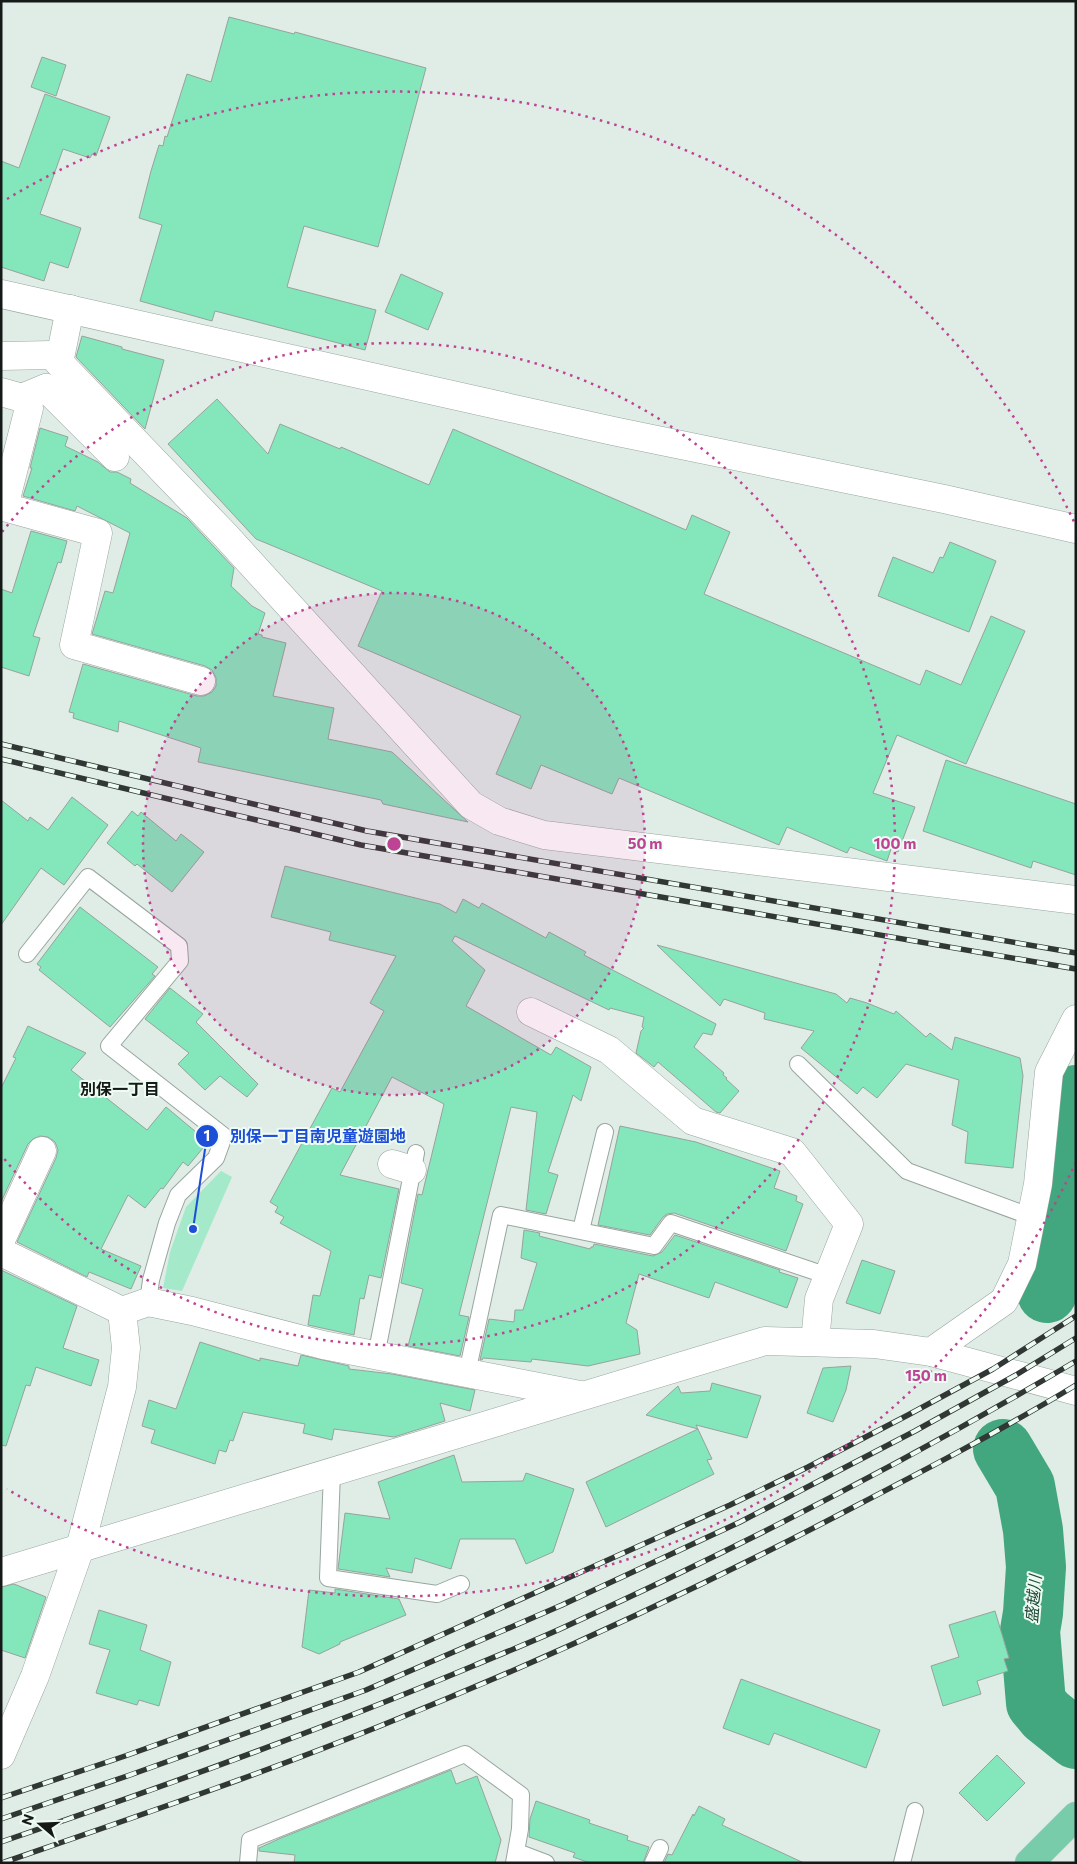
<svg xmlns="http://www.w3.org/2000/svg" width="1077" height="1864" font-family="Commissioner,'Noto Sans JP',sans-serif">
  <rect width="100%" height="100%" fill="#dfede6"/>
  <path fill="#a4e9c9" d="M221,1171L232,1177L182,1291L163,1288L170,1252L186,1207Z"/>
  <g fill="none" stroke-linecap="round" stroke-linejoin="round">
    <g stroke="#42a77f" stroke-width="60">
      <path d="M1047,1293L1059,1247L1076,1095"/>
      <path d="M1003,1449L1025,1486L1033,1530L1036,1567L1033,1613L1030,1631L1036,1703L1046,1715L1076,1739"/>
    </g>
  </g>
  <g fill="#84e6bb" stroke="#96a39c">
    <path d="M229,17L294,34L295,32L426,68L378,247L304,226L287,287L376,310L365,350L215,311L212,321L140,301L162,225L139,218L151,171L159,145L163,146L165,136L167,137L187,74L211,82Z"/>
    <path d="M42,57L66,65L56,96L31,87Z"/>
    <path d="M45,94L110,117L96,156L92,154L90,158L63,149L40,214L81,228L68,268L50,262L44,281L1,267V161L19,168Z"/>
    <path d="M401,274L443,293L428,330L385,312Z"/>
    <path d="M82,336L122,347V349L164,360L145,429L76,357Z"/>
    <path d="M217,399L268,454L280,424L340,449L341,447L429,485L453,429L686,530L692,515L730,532L704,594L920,685L926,670L961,685L991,616L1025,631L966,764L897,735L873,793L915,807L898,852L891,849L887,861L850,847L847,853L787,827L779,845L619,778L612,794L541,765L531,789L496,774L521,716L358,646L382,591L256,539L168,444Z"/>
    <path d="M40,428L68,437L65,446L98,462L110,472H117L131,479L130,483L187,518L234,568L231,586L252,606L265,613L258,634L262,635V637L286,643L273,696L334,708L328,739L392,752L468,822L383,804L381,800L198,762L201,748L119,721L118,732L73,718L74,713L69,712L83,664L197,696H204L212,692L216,686V678L212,670L205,666L92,634L105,591L113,593L130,533L77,506L75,511L23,496L32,468H30Z"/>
    <path d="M31,531L67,541L61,563L58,562L33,636L40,638L29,676L1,667V589L12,593Z"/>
    <path d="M950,542L996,561L969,632L878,596L893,557L933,573L940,557L943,558Z"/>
    <path d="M946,760L1076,804V875L1033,861L1031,868L923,831Z"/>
    <path d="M72,797L108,825L64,885L41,868L1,925V800L28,821L30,817L48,830Z"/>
    <path d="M132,811L138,816L141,812L176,841L181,834L204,852L172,892L137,864L135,866L107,843Z"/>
    <path d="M285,866L440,904L456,913L463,899L479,908L482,903L546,938L549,932L586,952L584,955L716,1024L712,1035L703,1033L694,1047L724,1073L723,1075L727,1078L726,1079L739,1091L720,1113L716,1112L658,1062L654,1067L636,1053L641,1031L644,1028L642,1027L644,1017L610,1008L609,1010L455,936L452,941L485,970L466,1006L551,1055L556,1047L591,1067L581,1101L573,1095L548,1172L558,1175L546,1214L526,1210L537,1112L511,1107L459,1315L469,1317L460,1356L408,1346L423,1289L401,1283L418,1194L422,1195L444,1104L392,1077L340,1175L399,1189L381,1278L369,1275L364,1299L360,1298L354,1335L308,1325L313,1295L320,1296L331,1251L280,1223L284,1217L275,1212L278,1207L270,1202L332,1088L340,1092L384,1011L370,1003L396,956L329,940L331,932L271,917Z"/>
    <path d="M80,907L158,967L152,974L155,976L110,1027L39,970L41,967L37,964Z"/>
    <path d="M657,945L836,994L847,1003L850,998L867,1003L894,1014L896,1011L926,1037L930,1033L952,1050L955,1037L1020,1058L1023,1076L1013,1168L965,1163L968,1132L952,1125L959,1080L906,1064L877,1098L863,1087L857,1094L801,1048L814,1031L764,1019L765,1013L724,999L720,1006Z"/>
    <path d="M170,988L203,1014L196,1022L258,1084L247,1097L220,1076L205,1090L178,1064L189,1053L145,1019Z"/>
    <path d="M28,1026L86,1053L71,1070L147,1130L166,1107L208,1142L188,1166L183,1162L163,1189L161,1188L145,1208L128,1195L101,1249L141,1266L131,1289L89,1272L87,1277L17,1242L56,1158L58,1150L55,1142L48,1137L40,1136L33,1139L28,1144L1,1202V1088L16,1058L13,1057Z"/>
    <path d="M620,1126L696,1142L780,1171L774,1188L797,1196L796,1201L803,1204L786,1251L674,1213L667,1214L663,1217L650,1235L598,1225Z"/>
    <path d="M524,1230L540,1233L539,1236L590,1249L591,1247H593L594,1244L653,1256L662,1252L675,1235L780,1270L779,1272L798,1278L787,1308L715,1282L709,1298L639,1274L626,1323L637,1330L640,1354L588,1366L532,1359L531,1362L483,1358L482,1360H480L489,1319L514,1322L515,1310H523L537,1263L521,1258Z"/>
    <path d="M862,1260L895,1271L880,1314L846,1303Z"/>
    <path d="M1,1270L77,1306L63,1348L99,1360L91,1386L36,1367L30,1386L26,1385L6,1446L1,1445Z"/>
    <path d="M200,1342L260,1361V1358L298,1366L301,1355L349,1366V1369L392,1374L475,1390L470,1411L440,1403L445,1421L394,1437L334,1429L332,1440L303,1433L305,1424L243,1412L233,1441L230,1440L226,1452L219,1450L215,1464L151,1443L155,1430L142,1426L149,1400L176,1409Z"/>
    <path d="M851,1366L846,1390L833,1422L807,1413L823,1368Z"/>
    <path d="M712,1383L761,1396L747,1438L696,1425L712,1459L707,1460L714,1474L606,1527L586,1482L698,1429L646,1415L678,1386L681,1393L710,1391Z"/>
    <path d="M454,1455L462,1482L523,1481L526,1473L574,1489L553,1552L526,1564L515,1539H460L451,1569L415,1558L412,1573L386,1568L390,1577L338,1569L345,1513L390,1519L378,1482Z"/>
    <path d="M14,1584L46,1597L25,1658L1,1650V1587Z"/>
    <path d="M335,1589L399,1599L406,1615L340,1642V1644L319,1654L302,1647L309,1590L335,1593Z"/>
    <path d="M99,1610L147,1625L140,1650L171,1662L159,1706L139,1700L137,1705L96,1693L110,1650L89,1644Z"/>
    <path d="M995,1611L1009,1658L1004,1659L1008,1671L977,1681L981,1694L943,1706L931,1666L959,1657L949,1625Z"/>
    <path d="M741,1679L880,1730L866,1768L774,1733L769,1745L723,1728Z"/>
    <path d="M997,1755L1025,1783L987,1821L959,1793Z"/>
    <path d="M451,1770L456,1784L477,1776L501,1840L495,1863H294L295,1855L259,1851V1848L281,1838Z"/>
    <path d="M536,1801L590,1820L589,1823L628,1836L627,1840L649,1847L643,1863H590L573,1857L575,1853L529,1837L530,1819Z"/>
    <path d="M699,1806L725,1819L722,1825L804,1863H664L668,1854L672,1855L693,1814L694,1816Z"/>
  </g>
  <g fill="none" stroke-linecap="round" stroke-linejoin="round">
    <g stroke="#98a69f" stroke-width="18">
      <g id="service">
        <path d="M27,954L88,877L179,946L180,961L109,1046L224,1136L216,1158L178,1195L167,1223L151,1280L148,1302"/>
        <path d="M798,1064L907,1171L1032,1217"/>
        <path d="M581,1230L605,1132"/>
        <path d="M376,1356L416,1153"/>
        <path d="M467,1373L501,1215L654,1246L671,1223L828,1276"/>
        <path d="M332,1472L328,1578L437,1594L461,1584"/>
        <path d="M517,1852L546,1863"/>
        <path d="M248,1863L250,1840L465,1754L521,1795L520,1829L514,1863"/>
        <path d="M653,1863L660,1848"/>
        <path d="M902,1863L915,1811"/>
      </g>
    </g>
    <g stroke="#98a69f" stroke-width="29">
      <g id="minor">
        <path d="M1,294L613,431L944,499L1076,529"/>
        <path d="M1,356L52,355L226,536L471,805L499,821L544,835L1076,900"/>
        <path d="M59,363L70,309"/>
        <path d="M1,392L22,398L29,408L4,507L98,533L74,645L201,681"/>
        <path d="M22,398L46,388L115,457"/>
        <path d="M531,1012L609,1050L693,1121L792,1152L849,1224L819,1299L815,1342"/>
        <path d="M392,1164L412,1170"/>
        <path d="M1,1240L42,1151"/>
        <path d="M1,1252L122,1311L148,1302L192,1311L323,1345L580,1395"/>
        <path d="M931,1352L1004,1301L1022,1264L1038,1184L1049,1072L1076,1019"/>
        <path d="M1,1572L765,1341L874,1344L931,1352L1076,1391"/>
        <path d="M1,1755L35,1676L80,1548L122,1387L126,1348L122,1311"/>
      </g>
    </g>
    <g stroke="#c7c8c8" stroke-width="29">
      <path id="trunk" d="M1029,1863L1076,1816"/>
    </g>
    <use href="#service" stroke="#fff" stroke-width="16"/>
    <use href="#minor" stroke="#fff" stroke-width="28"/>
    <use href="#trunk" stroke="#78ccaa" stroke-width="28"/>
    <g stroke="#303734" stroke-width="5.5">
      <g id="rail">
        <path d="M1,744L367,831L1076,953"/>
        <path d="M1,759L361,845L1076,969"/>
        <path d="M1,1798L125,1756L359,1672L730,1505L808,1467L908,1415L993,1369L1076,1316"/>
        <path d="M1,1819L130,1775L366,1690L562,1605L740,1522L915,1431L1016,1375L1076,1338"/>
        <path d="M1,1842C160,1788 318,1731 473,1666C506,1652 539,1639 571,1624C744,1545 913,1458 1076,1361"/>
        <path d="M2,1863C129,1819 256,1776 380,1726C540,1662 696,1590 848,1510C925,1470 1002,1430 1076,1385"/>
      </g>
    </g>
    <use href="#rail" stroke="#edfbf3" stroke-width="4" stroke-dasharray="11" stroke-linecap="butt"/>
  </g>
  <circle cx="394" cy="844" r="251" fill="#bf4394" fill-opacity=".12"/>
  <g fill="none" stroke="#bf4394" stroke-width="2.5" stroke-dasharray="2.5 5">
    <circle cx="394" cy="844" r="251"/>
    <path d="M2 532A501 501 0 1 1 2 1156"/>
    <path d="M1076 1162A752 752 0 0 1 7 1489M7 199A752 752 0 0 1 1076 526"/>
  </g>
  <g text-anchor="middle" stroke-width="4" stroke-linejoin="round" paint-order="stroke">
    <g font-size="16" font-weight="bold" fill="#151a18" stroke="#edfbf3">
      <text x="120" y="1095">別保一丁目</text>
    </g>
    <g font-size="16" font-style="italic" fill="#204a39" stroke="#edfbf3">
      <text transform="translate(1033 1599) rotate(-85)" y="6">盛越川</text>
    </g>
  </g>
  <circle cx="394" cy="844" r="8" fill="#bf4394" stroke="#edfbf3" stroke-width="2.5"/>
  <g font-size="15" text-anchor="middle" font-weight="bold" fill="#bf4394" stroke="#edfbf3" stroke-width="4" stroke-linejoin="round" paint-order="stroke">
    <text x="645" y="849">50 m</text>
    <text x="895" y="849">100 m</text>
    <text x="926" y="1381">150 m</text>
  </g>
  <path fill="none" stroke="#1d4ed8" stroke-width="2" d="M193 1229L207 1136"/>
  <g fill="#1d4ed8" stroke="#edfbf3" stroke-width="2">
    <circle cx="193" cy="1229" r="5"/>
    <circle cx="207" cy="1136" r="12"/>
  </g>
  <g font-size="15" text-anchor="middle" font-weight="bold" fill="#fff">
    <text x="207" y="1141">1</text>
  </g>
  <g font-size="16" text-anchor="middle" font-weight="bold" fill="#1d4ed8" stroke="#edfbf3" stroke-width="4" stroke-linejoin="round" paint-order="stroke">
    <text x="318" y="1142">別保一丁目南児童遊園地</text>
  </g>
  <rect width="1077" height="1864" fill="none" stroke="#151a18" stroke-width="5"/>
  <g transform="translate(40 1824) rotate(289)" stroke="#edfbf3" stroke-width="4" paint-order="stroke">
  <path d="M0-4L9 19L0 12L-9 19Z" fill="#151a18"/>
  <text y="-8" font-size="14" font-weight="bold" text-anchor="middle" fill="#151a18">N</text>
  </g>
</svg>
